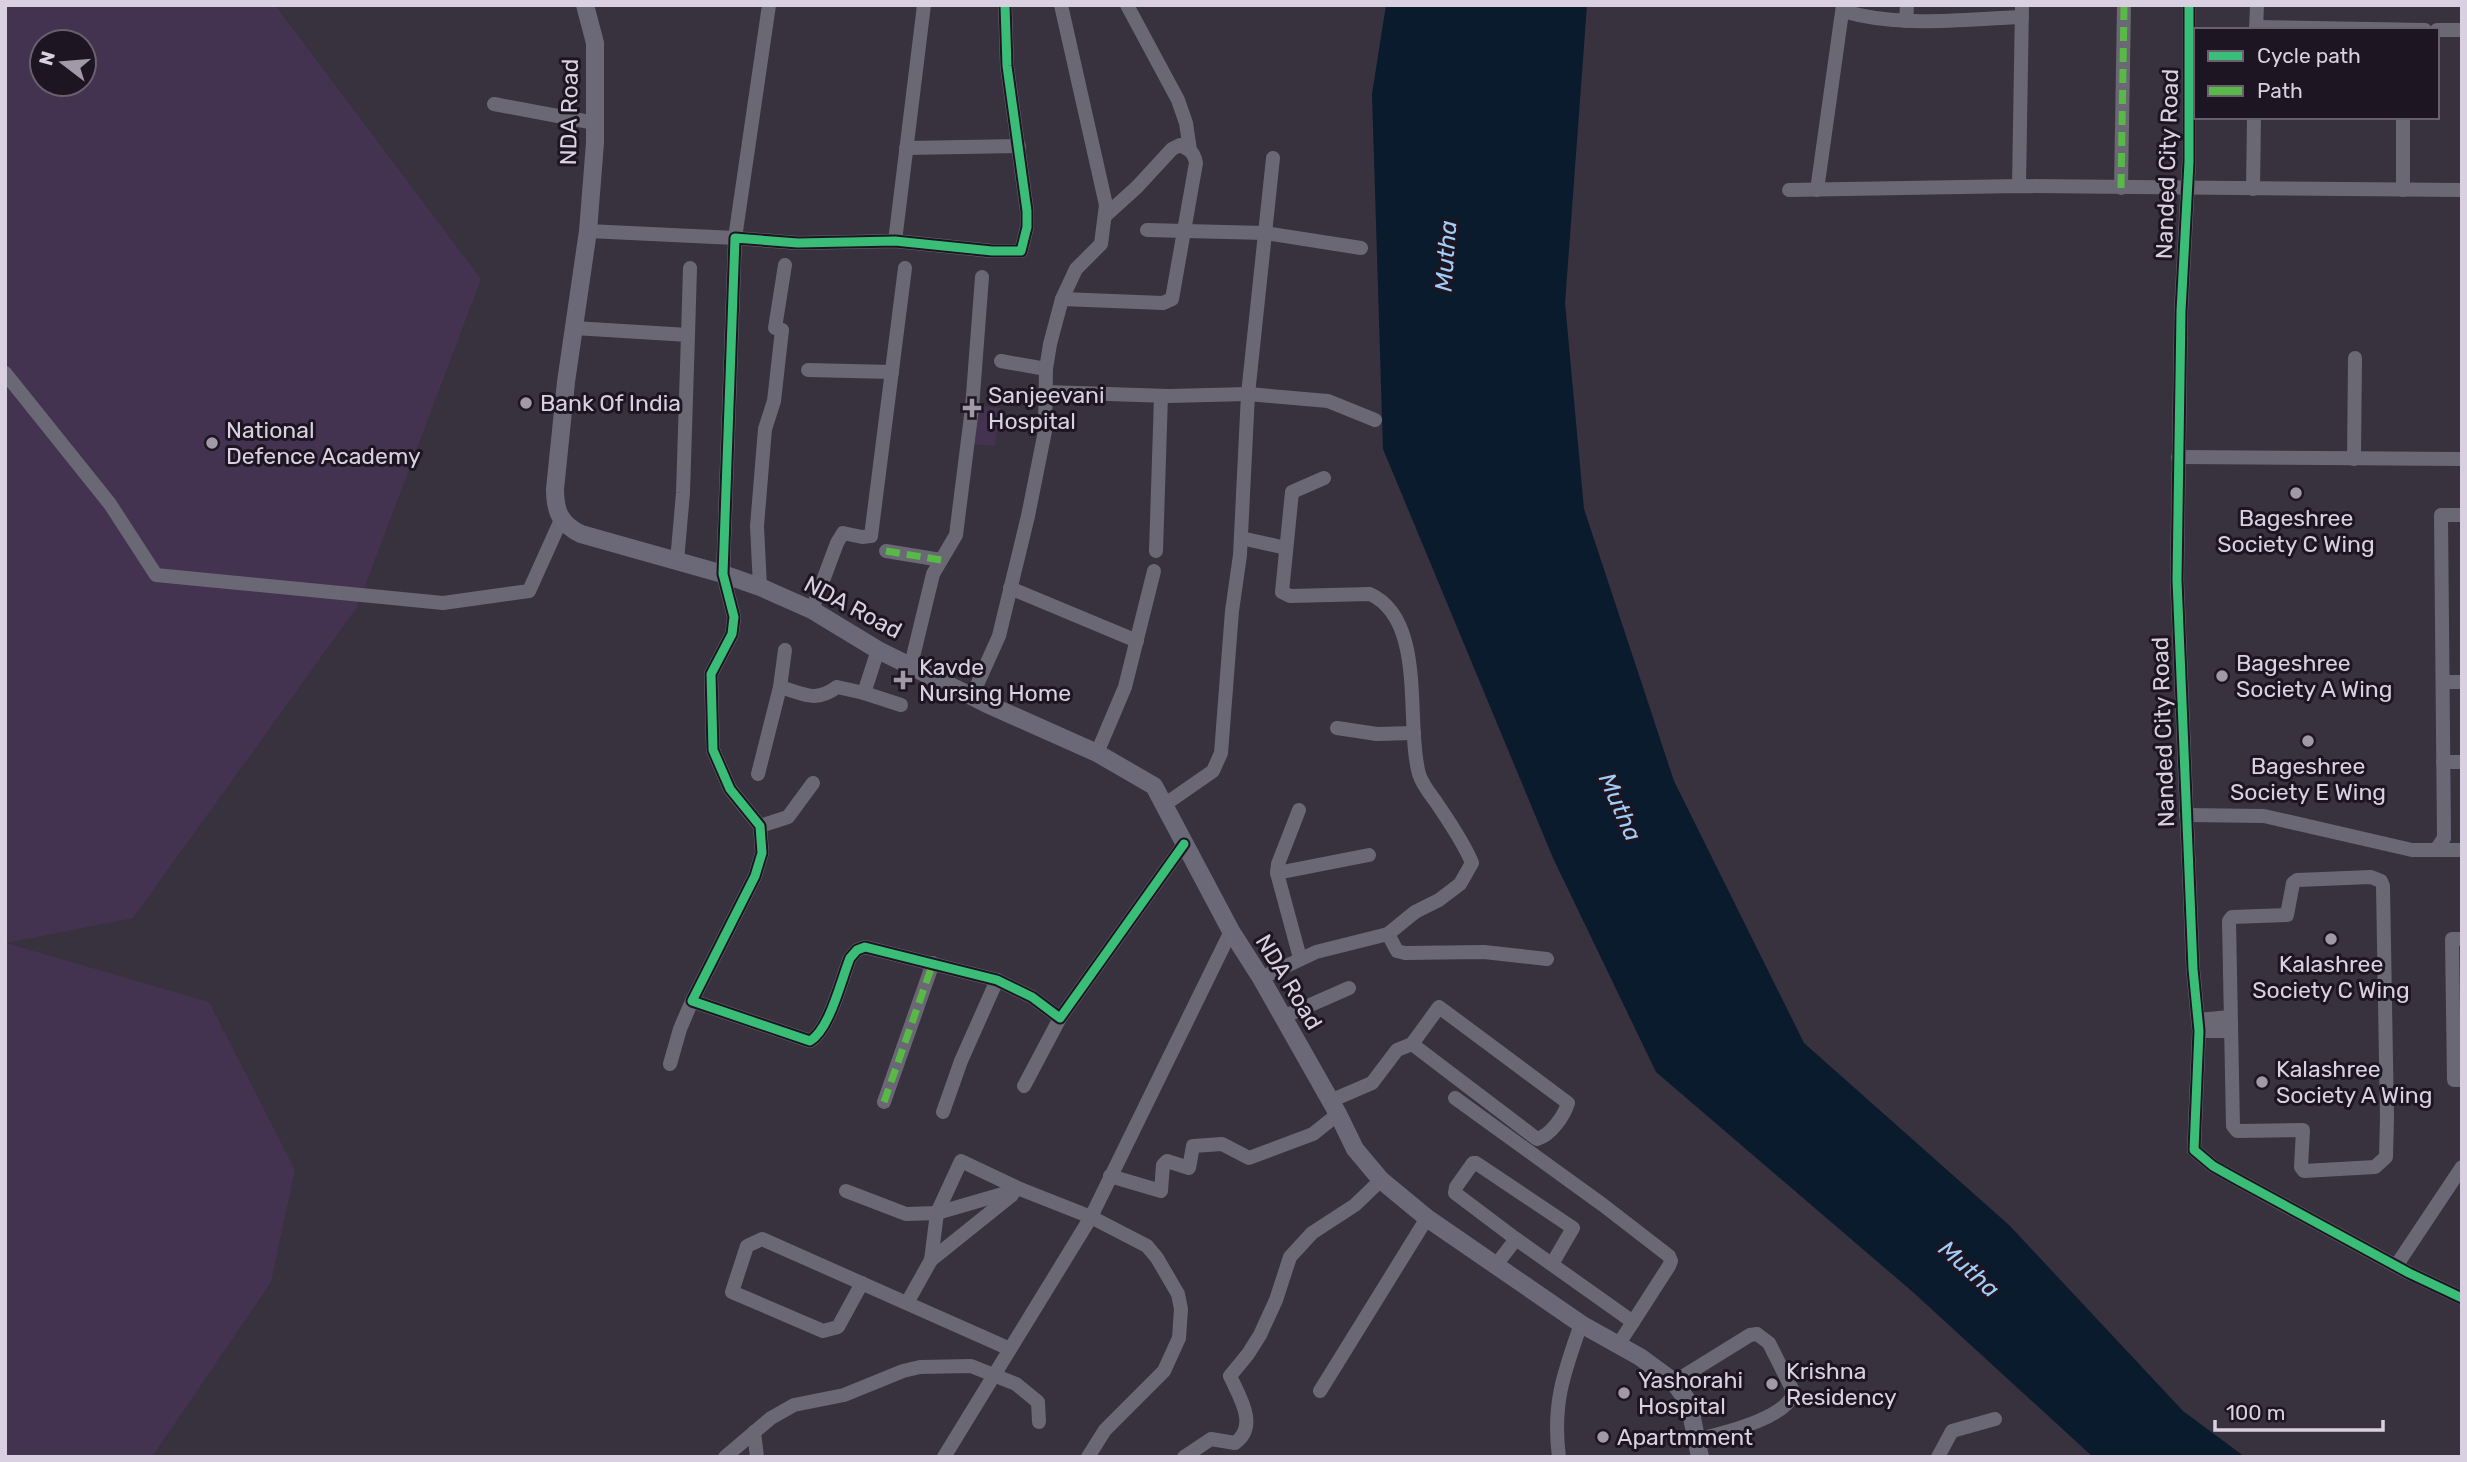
<svg xmlns="http://www.w3.org/2000/svg" width="2467" height="1462" font-family="Rubik,sans-serif">
  <rect width="100%" height="100%" fill="#38313e"/>
  <g fill="#433350" fill-rule="evenodd">
    <path d="M5,5H275L481,279L357,607L133,918L6,943L209,1002L295,1170L271,1282L152,1457H5ZM42,42H84V84H42Z"/>
    <path d="M976,406L1000,408L995,446L971,444Z"/>
  </g>
  <path fill="#091b2d" d="M1386,5H1587L1565,303L1584,509L1674,781L1804,1043L2009,1225L2183,1411L2245,1457H2093L1914,1293L1656,1072L1553,858L1383,449L1372,94Z"/>
  <g fill="none" stroke-linecap="round" stroke-linejoin="round">
    <g stroke="#696874" stroke-width="14">
      <path d="M1005,5L1007,66L1027,211V227L1021,251H992L895,241L798,243L735,238L723,574L734,617L732,634L711,674L713,750L730,789L760,826L762,853L755,876L692,1001L810,1041C830,1029 841,980 850,958L857,950L865,947L997,980L1032,997L1060,1018L1184,844"/>
      <path d="M1127,5L1178,100L1186,123L1190,150"/>
      <path d="M2189,5V162L2181,311L2177,580L2193,969L2199,1031L2194,1150L2213,1166L2238,1180L2409,1273L2462,1298"/>
      <path d="M1843,11C1900,28 1962,19 2022,17"/>
      <path d="M1906,21L1907,5"/>
      <path d="M2256,27L2425,30"/>
      <path d="M2256,30L2257,5"/>
      <path d="M2437,30H2462"/>
      <path d="M494,104L595,123"/>
      <path d="M906,148L1019,146"/>
      <path d="M2019,186L2022,5"/>
      <path d="M2121,188L2124,5"/>
      <path d="M2253,189L2254,117"/>
      <path d="M1789,190L2019,186L2462,190"/>
      <path d="M1817,190L1843,5"/>
      <path d="M2403,190V117"/>
      <path d="M1147,230L1265,233L1361,248"/>
      <path d="M588,231L735,238L769,5"/>
      <path d="M895,241L924,5"/>
      <path d="M1062,299L1163,303L1172,299L1196,163C1194,152 1190,150 1180,145L1172,149L1137,187L1106,215"/>
      <path d="M574,328L688,335L683,493L677,561"/>
      <path d="M688,335L690,268"/>
      <path d="M1001,361L1046,369"/>
      <path d="M808,370L892,372"/>
      <path d="M5,373L110,504L156,575L443,603L529,591L561,520"/>
      <path d="M1047,392L1169,396L1248,394L1328,401L1375,420"/>
      <path d="M2178,457L2462,459"/>
      <path d="M2354,459L2355,358"/>
      <path d="M1241,538L1286,548"/>
      <path d="M886,551L941,560"/>
      <path d="M1156,551L1161,396"/>
      <path d="M760,587L757,526L765,429L774,401L782,330L775,328L785,265"/>
      <path d="M1010,588L1137,641"/>
      <path d="M812,610L837,543L843,533L862,537L871,536L905,268"/>
      <path d="M878,650L864,693L901,705"/>
      <path d="M911,665L933,574L956,535L972,408L982,277"/>
      <path d="M2443,682H2462"/>
      <path d="M780,687L785,650"/>
      <path d="M972,696L999,636L1028,516L1045,431L1046,369L1050,344L1062,299L1076,269L1101,244L1106,205L1061,5"/>
      <path d="M1337,728L1377,734L1414,733"/>
      <path d="M1097,753L1125,687L1154,571"/>
      <path d="M2443,762H2462"/>
      <path d="M758,774L780,687C805,694 815,703 837,687L864,693"/>
      <path d="M1164,805L1213,771L1221,753L1232,611L1240,555L1248,394L1273,158"/>
      <path d="M1299,810L1278,864L1277,873L1300,958"/>
      <path d="M2186,815L2264,816L2412,850H2462"/>
      <path d="M760,826L788,817L813,783"/>
      <path d="M2436,850L2444,838L2441,515H2462"/>
      <path d="M1277,873L1369,855"/>
      <path d="M2371,877L2381,881L2383,886L2387,1118L2386,1157L2375,1167L2304,1171L2301,1167L2303,1130L2237,1131L2233,1126L2229,921L2232,917L2287,915L2293,883L2297,880Z"/>
      <path d="M1388,934L1397,951L1405,953L1484,952L1547,959"/>
      <path d="M2462,939H2452L2454,1080H2462"/>
      <path d="M1261,978L1316,952L1388,934L1415,912L1439,900L1460,884L1472,863C1463,841 1449,822 1436,802C1430,794 1422,784 1419,774C1405,723 1427,620 1370,594L1290,596L1282,592L1292,492L1324,478"/>
      <path d="M1283,1017L1349,988"/>
      <path d="M2198,1020L2230,1017"/>
      <path d="M2199,1031H2230"/>
      <path d="M670,1064L680,1029L692,1001"/>
      <path d="M1024,1086L1060,1018"/>
      <path d="M1455,1098L1603,1205L1669,1256L1671,1261L1669,1266L1633,1322"/>
      <path d="M1330,1101L1372,1083L1397,1050L1412,1044L1537,1139C1551,1135 1564,1116 1568,1103L1439,1007L1412,1044"/>
      <path d="M884,1102L933,963"/>
      <path d="M943,1112L961,1061L997,980"/>
      <path d="M1110,1176L1161,1191L1163,1165L1167,1161L1189,1168L1193,1146L1222,1144L1249,1158L1313,1134L1338,1114"/>
      <path d="M846,1191L906,1214L937,1213L1020,1189"/>
      <path d="M1516,1239L1455,1193L1456,1187L1473,1163H1476L1573,1228L1552,1264"/>
      <path d="M931,1260L937,1213L961,1161L1020,1189L1091,1217L1147,1246L1157,1258L1178,1294L1181,1309L1179,1338L1164,1371L1105,1430L1088,1457"/>
      <path d="M1496,1265L1516,1239L1633,1322L1618,1345"/>
      <path d="M2396,1266L2462,1167"/>
      <path d="M862,1283L838,1327L823,1331L732,1292L747,1246L762,1239L1010,1349"/>
      <path d="M907,1303L931,1260L1012,1195"/>
      <path d="M1674,1382L1750,1335L1757,1334L1769,1343L1794,1393C1784,1420 1721,1433 1696,1440"/>
      <path d="M1320,1391L1427,1218"/>
      <path d="M754,1432L757,1457"/>
      <path d="M725,1457L771,1418L794,1405L844,1395L903,1371L920,1367L971,1366L1016,1384L1038,1402L1039,1422"/>
      <path d="M944,1457L1091,1217L1231,931"/>
      <path d="M1184,1457L1211,1439L1235,1443C1259,1426 1239,1396 1230,1376L1248,1354L1260,1335L1276,1300L1290,1257L1312,1233L1355,1205L1381,1180"/>
      <path d="M1559,1457C1552,1404 1564,1372 1581,1324"/>
      <path d="M1938,1457L1952,1431L1995,1419"/>
    </g>
    <path stroke="#6b6978" stroke-width="18" d="M585,5L595,43V143L588,231L566,382L555,489C555,511 560,524 581,534L723,574L760,587L812,610L878,650L987,704L1097,753L1154,786L1231,931L1261,978L1338,1114L1355,1149L1381,1180L1427,1218L1581,1324L1640,1357L1674,1382L1689,1403L1700,1457"/>
    <g stroke="#58b947" stroke-width="7" stroke-dasharray="14 7" stroke-linecap="butt">
      <path d="M2121,188L2124,5"/>
      <path d="M886,551L941,560"/>
      <path d="M884,1102L933,963"/>
    </g>
    <g stroke="#1d1622" stroke-width="13">
      <g id="cycleway">
        <path d="M1005,5L1007,66L1027,211V227L1021,251H992L895,241L798,243L735,238L723,574L734,617L732,634L711,674L713,750L730,789L760,826L762,853L755,876L692,1001L810,1041C830,1029 841,980 850,958L857,950L865,947L997,980L1032,997L1060,1018L1184,844"/>
        <path d="M2189,5V162L2181,311L2177,580L2193,969L2199,1031L2194,1150L2213,1166L2238,1180L2409,1273L2462,1298"/>
      </g>
    </g>
    <use href="#cycleway" stroke="#3abd76" stroke-width="9"/>
  </g>
  <g fill="#a198a8" stroke="#1d1622" stroke-width="2.5">
    <circle cx="526" cy="403" r="7"/>
    <path d="M968.5 397.5h7v7h7v7h-7v7h-7v-7h-7v-7h7z"/>
    <circle cx="212" cy="443" r="7"/>
    <circle cx="2296" cy="493" r="7"/>
    <circle cx="2222" cy="676" r="7"/>
    <path d="M899.5 669.5h7v7h7v7h-7v7h-7v-7h-7v-7h7z"/>
    <circle cx="2308" cy="741" r="7"/>
    <circle cx="2331" cy="939" r="7"/>
    <circle cx="2262" cy="1082" r="7"/>
    <circle cx="1772" cy="1384" r="7"/>
    <circle cx="1624" cy="1393" r="7"/>
    <circle cx="1603" cy="1437" r="7"/>
  </g>
  <g text-anchor="middle" stroke-width="6" stroke-linejoin="round" paint-order="stroke">
    <g font-size="23" fill="#d9d0e1" stroke="#1d1622">
      <text transform="translate(569 112) rotate(-89)" y="8">NDA Road</text>
      <text transform="translate(2167 164) rotate(-88)" y="8">Nanded City Road</text>
      <text transform="translate(853 607) rotate(28)" y="8">NDA Road</text>
      <text transform="translate(2163 732) rotate(-92)" y="8">Nanded City Road</text>
      <text transform="translate(1289 982) rotate(59)" y="8">NDA Road</text>
    </g>
    <g font-size="23" fill="#d9d0e1" stroke="#1d1622" text-anchor="start">
      <text x="988" y="403">Sanjeevani<tspan x="988" dy="26">Hospital</tspan></text>
      <text x="540" y="411">Bank Of India</text>
      <text x="226" y="438">National<tspan x="226" dy="26">Defence Academy</tspan></text>
      <text x="2296" y="526" text-anchor="middle">Bageshree<tspan x="2296" dy="26">Society C Wing</tspan></text>
      <text x="2236" y="671">Bageshree<tspan x="2236" dy="26">Society A Wing</tspan></text>
      <text x="919" y="675">Kavde<tspan x="919" dy="26">Nursing Home</tspan></text>
      <text x="2308" y="774" text-anchor="middle">Bageshree<tspan x="2308" dy="26">Society E Wing</tspan></text>
      <text x="2331" y="972" text-anchor="middle">Kalashree<tspan x="2331" dy="26">Society C Wing</tspan></text>
      <text x="2276" y="1077">Kalashree<tspan x="2276" dy="26">Society A Wing</tspan></text>
      <text x="1786" y="1379">Krishna<tspan x="1786" dy="26">Residency</tspan></text>
      <text x="1638" y="1388">Yashorahi<tspan x="1638" dy="26">Hospital</tspan></text>
      <text x="1617" y="1445">Apartmment</text>
    </g>
    <g font-size="24" font-style="italic" fill="#a1cdf7" stroke="#1d1622">
      <text transform="translate(1446 256) rotate(-86)" y="8">Mutha</text>
      <text transform="translate(1620 807) rotate(66)" y="8">Mutha</text>
      <text transform="translate(1969 1269) rotate(42)" y="8">Mutha</text>
    </g>
  </g>
  <rect width="2467" height="1462" fill="none" stroke="#d9d0e1" stroke-width="14"/>
  <rect x="2194" y="28" width="245" height="91" fill="#1d1622" stroke="#68606e" stroke-width="2"/>
  <rect x="2208" y="51" width="35" height="10" fill="#3abd76" stroke="#68606e" stroke-width="2"/>
  <text x="2257" y="63" font-size="21" fill="#d9d0e1">Cycle path</text>
  <rect x="2208" y="86" width="35" height="10" fill="#58b947" stroke="#68606e" stroke-width="2"/>
  <text x="2257" y="98" font-size="21" fill="#d9d0e1">Path</text>
  <g transform="translate(63 63) rotate(286)"><circle r="33" fill="#1d1622" stroke="#68606e" stroke-width="2"/>
  <path d="M0-5L12 26L0 18L-12 26Z" fill="#a198a8"/>
  <text y="-10" font-size="19" font-weight="bold" text-anchor="middle" fill="#d9d0e1">N</text>
  </g>
  <path d="M2215 1420v10h168v-10" fill="none" stroke="#d9d0e1" stroke-width="3.5"/>
  <text x="2226" y="1420" font-size="21" fill="#d9d0e1" stroke="#1d1622" stroke-width="5" paint-order="stroke">100 m</text>
</svg>
